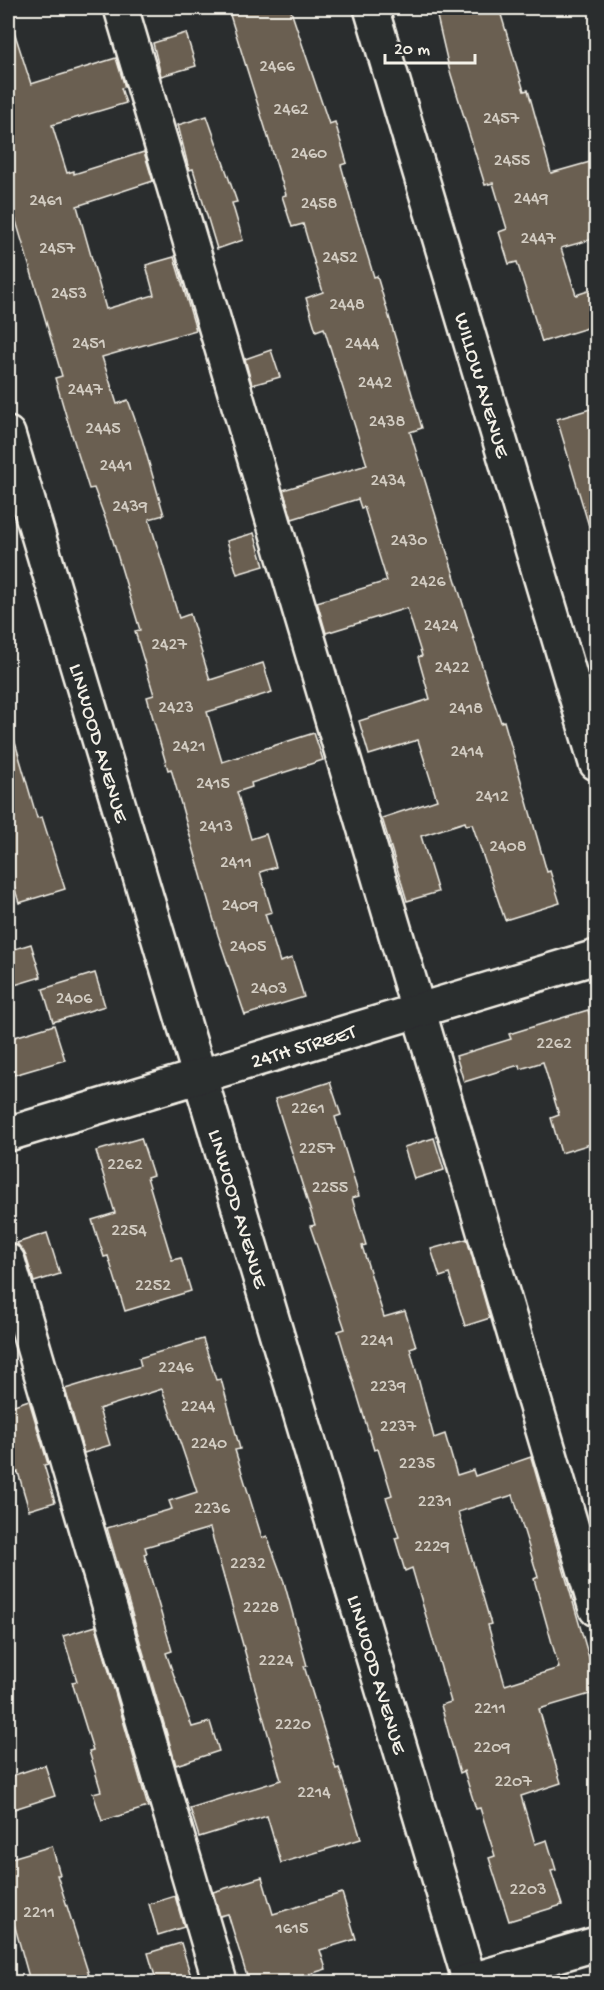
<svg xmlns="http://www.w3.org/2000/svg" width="604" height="1990" font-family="'Gochi Hand',sans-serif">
  <rect width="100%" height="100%" fill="#2a2d2e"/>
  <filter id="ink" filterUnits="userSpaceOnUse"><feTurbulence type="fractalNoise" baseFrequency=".0167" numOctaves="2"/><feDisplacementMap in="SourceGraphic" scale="12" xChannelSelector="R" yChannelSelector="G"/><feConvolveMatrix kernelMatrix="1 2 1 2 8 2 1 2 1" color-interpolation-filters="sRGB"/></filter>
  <g filter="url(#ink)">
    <g fill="#6a5f51" stroke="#f4f1e8" stroke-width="1.5" fill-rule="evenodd">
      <path d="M254,8H290L329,124L335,122L347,163L341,165L353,208L374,277L377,276L422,428L410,432L487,682L501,722L504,721L547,872L550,871L560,903L505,920L472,824L466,825L465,822L421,836L438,892L407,901L382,818L437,800L418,740L369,755L359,721L430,699L418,657L422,656L407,608L326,633L317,602L387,581L364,507L361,508L358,499L292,519L283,490L367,465L324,328L316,331L306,298L323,292L303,224L292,227L282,196L286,195L230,15Z"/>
      <path d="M435,8H499L524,91L528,90L551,173L597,160V238L561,248L576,295L597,288V325L542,342L517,262L509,264L499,232L507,229L493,183L485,185L449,68Z"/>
      <path d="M8,28H13L31,84L116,58L125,87L121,88L126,103L52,125L67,173L74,171V174L144,152L153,181L77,206L106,309L154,295L146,265L174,257L196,330L102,357L117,404L128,400L142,439L164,515L149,519L179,618L190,614L210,680L263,663L272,692L207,712L222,762L314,733L323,760L251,783L252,787L237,792L251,839L266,834L276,867L260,872L272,912L265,914L280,962L292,958L304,997L245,1015L218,935L171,769L168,770L158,736L147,697L154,695L135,631L140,630L110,531L94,488L89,489L67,419L55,378L62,376L8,194Z"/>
      <path d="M186,33L196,66L161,76L153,43Z"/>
      <path d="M207,116L237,202L232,203L243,240L217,249L193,169L189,170L178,125Z"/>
      <path d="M271,350L280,377L252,385L245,359Z"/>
      <path d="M597,407V532L591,533L557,419Z"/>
      <path d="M254,533L264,566L237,574L227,541Z"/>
      <path d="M14,739L37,818L42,817L65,889L19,903L8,865V740Z"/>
      <path d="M31,944L41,977L8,987V951Z"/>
      <path d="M95,973L105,1006L53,1022L43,989Z"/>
      <path d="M588,1010L597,1039V1142L561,1153L551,1118L559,1115L543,1062L520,1069L519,1065L464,1082L456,1056L511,1039L509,1034Z"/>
      <path d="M54,1025L65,1060L14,1075L8,1056V1039Z"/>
      <path d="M330,1082L341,1115L335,1117L359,1196L352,1198L366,1245L362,1246L384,1317L405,1311L416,1346L410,1348L434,1438L445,1434L457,1475L473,1470L475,1476L531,1457L597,1685V1692L539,1709L561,1783L521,1796L535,1844L547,1840L556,1870L551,1871L562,1905L509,1921L489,1858L495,1856L480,1808L476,1809L464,1771L460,1773L451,1742L441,1705L451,1702L412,1568L405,1571L395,1538L399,1537L386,1497L392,1495L378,1449L374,1450L338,1331L345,1329L310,1226L315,1225L275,1099ZM513,1495L538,1577L534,1579L559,1668L505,1685L488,1625L491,1624L458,1512Z"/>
      <path d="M141,1138L153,1175L147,1177L172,1260L181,1258L191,1291L125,1311L108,1256L104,1257L92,1220L115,1213L96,1151Z"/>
      <path d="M434,1138L444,1170L414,1179L404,1147Z"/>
      <path d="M47,1233L60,1274L34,1282L26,1256L17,1243Z"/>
      <path d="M467,1239L490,1318L465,1326L449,1274L440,1277L431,1249Z"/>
      <path d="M203,1339L216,1380L221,1379L240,1449L235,1450L262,1538L267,1536L284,1582L307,1666H304L336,1769L339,1768L361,1839L281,1863L267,1816L199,1837L190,1808L281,1780L210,1528L145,1547L147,1553L144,1554L172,1651L166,1653L192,1727L210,1722L219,1751L176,1765L107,1528L172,1509L169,1501L197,1492L162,1389L99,1409L110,1445L84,1453L65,1389L141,1366L139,1358Z"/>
      <path d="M29,1400L48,1464L44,1465L55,1502L29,1510L18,1472L14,1473L8,1453V1407Z"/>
      <path d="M96,1626L148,1807L102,1821L93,1793L101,1791L89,1751L93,1750L72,1682L77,1681L63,1636Z"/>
      <path d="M45,1765L55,1796L8,1811V1777Z"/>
      <path d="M52,1846L60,1875H57L90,1978L75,1983H48L46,1976L30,1981L8,1902V1859Z"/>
      <path d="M262,1877L273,1914L342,1893L356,1939L320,1950L326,1969L281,1983H249L228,1914L220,1916L213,1892Z"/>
      <path d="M175,1896L184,1927L158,1935L149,1904Z"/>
      <path d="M181,1943L193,1983H157L148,1953Z"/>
    </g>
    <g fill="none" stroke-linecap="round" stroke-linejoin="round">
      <g stroke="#f4f1e8" stroke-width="38">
        <g id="minor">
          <path d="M121,8L596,1609"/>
          <path id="s1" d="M371,8L596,763"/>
          <path id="s2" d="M8,434L470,1982"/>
          <path id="s3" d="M8,1134L596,957"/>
          <path d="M8,1261L220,1982"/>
          <path d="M465,1982L596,1944"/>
        </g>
      </g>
      <use href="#minor" stroke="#2a2d2e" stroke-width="33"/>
    </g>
  </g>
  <g text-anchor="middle" stroke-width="6" stroke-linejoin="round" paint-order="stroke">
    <g font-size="18" fill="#d2ccc2">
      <text x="277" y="71">2466</text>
      <text x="291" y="114">2462</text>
      <text x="501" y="123">2457</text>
      <text x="309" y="158">2460</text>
      <text x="512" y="165">2455</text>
      <text x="531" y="203">2449</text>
      <text x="46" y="205">2461</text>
      <text x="319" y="208">2458</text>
      <text x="538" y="243">2447</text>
      <text x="57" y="253">2457</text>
      <text x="340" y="262">2452</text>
      <text x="69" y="298">2453</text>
      <text x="347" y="309">2448</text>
      <text x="89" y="348">2451</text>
      <text x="362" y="348">2444</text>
      <text x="375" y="387">2442</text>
      <text x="85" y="394">2447</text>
      <text x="387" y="426">2438</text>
      <text x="103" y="433">2445</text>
      <text x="116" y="470">2441</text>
      <text x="388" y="485">2434</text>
      <text x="130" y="511">2439</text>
      <text x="409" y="545">2430</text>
      <text x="428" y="586">2426</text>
      <text x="441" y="630">2424</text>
      <text x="169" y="649">2427</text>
      <text x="452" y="672">2422</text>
      <text x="176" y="712">2423</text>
      <text x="466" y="713">2418</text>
      <text x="189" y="751">2421</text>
      <text x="467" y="756">2414</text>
      <text x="213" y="788">2415</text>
      <text x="492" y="801">2412</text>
      <text x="216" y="831">2413</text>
      <text x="508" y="851">2408</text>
      <text x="236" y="867">2411</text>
      <text x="240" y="910">2409</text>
      <text x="248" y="951">2405</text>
      <text x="269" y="993">2403</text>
      <text x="74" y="1003">2406</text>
      <text x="554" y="1048">2262</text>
      <text x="308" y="1113">2261</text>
      <text x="317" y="1153">2257</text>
      <text x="125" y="1169">2262</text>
      <text x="330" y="1192">2255</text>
      <text x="129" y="1235">2254</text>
      <text x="153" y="1290">2252</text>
      <text x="377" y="1345">2241</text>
      <text x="176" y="1372">2246</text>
      <text x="388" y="1391">2239</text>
      <text x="198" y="1411">2244</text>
      <text x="398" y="1431">2237</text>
      <text x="209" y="1448">2240</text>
      <text x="417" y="1468">2235</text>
      <text x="435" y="1506">2231</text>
      <text x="212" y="1513">2236</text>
      <text x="432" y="1551">2229</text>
      <text x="248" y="1568">2232</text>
      <text x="261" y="1612">2228</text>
      <text x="276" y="1665">2224</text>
      <text x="490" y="1713">2211</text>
      <text x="293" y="1729">2220</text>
      <text x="492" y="1752">2209</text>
      <text x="513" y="1786">2207</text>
      <text x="314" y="1797">2214</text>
      <text x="528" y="1894">2203</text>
      <text x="39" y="1917">2211</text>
      <text x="292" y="1933">1615</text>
    </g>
    <g font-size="21" fill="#f4f1e8" stroke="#2a2d2e">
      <text dy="7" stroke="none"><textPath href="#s1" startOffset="393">WILLOW AVENUE</textPath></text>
      <text dy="7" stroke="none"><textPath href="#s2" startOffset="322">LINWOOD AVENUE</textPath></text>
      <text dy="7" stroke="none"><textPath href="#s3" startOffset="308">24TH STREET</textPath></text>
      <text dy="7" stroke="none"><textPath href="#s2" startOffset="808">LINWOOD AVENUE</textPath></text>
      <text dy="7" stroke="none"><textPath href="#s2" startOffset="1294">LINWOOD AVENUE</textPath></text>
    </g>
  </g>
  <rect width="604" height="1990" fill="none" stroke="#2a2d2e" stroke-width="30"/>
  <rect x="15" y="15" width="574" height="1960" fill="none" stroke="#f4f1e8" stroke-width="2" filter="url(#ink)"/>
  <path d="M385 54v9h90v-9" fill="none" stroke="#f4f1e8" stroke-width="3"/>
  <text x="394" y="54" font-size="18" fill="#f4f1e8" stroke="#2a2d2e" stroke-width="4.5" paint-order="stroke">20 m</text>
</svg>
